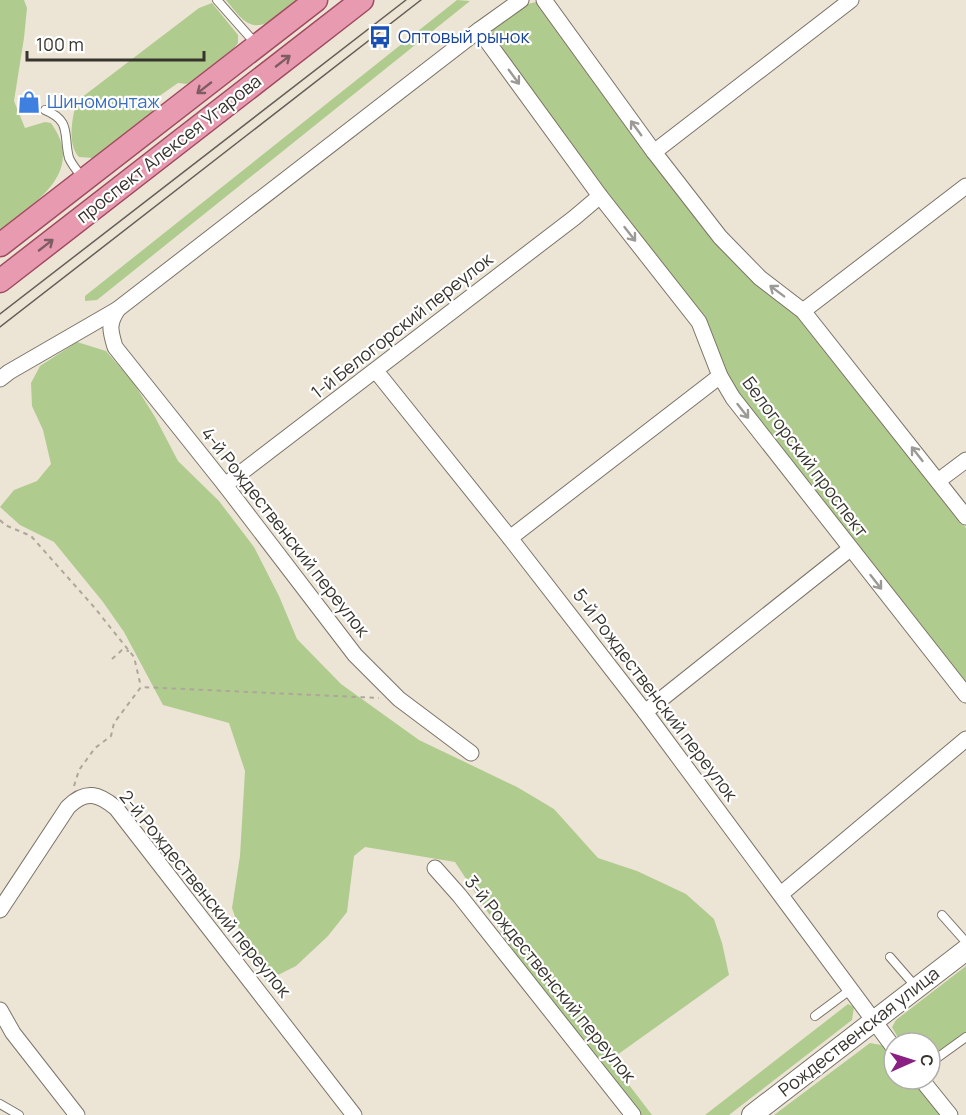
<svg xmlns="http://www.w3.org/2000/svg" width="966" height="1115" font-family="Manrope,sans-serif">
  <rect width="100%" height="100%" fill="#ece5d6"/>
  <g fill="#b0cb8e">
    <path d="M0,0H24L27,8L24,38L14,101L25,128L45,122L51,123C87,173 34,203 0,230Z"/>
    <path d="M226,0H297C283,11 263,35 245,21C238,16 232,7 226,0Z"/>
    <path d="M457,0L470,1L97,300L85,301V296Z"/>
    <path d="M536,2L545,8L639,139L803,317L966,528V687L732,390L693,305L495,45L492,34L494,24L523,5Z"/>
    <path d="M212,3L238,35V43L233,49L191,82L186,84L178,83L155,99L153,112L93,158L79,157C67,144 72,117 77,101L199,8Z"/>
    <path d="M77,342L106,351L133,382L155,417L178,461L219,501L254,547L279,596L297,639L341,684L419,740L517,787L554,809L598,858L637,871L686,894L714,919L722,943L729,975L610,1060L652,1115H639L514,952L455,862L365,847L354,856L347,912L328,936L296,966L266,981L246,949L232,908L240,856L245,771L229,723L163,705L124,632L103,602L54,542L20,525L0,507L14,490L37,481L51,464L43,430L32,406L31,383L40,366Z"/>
    <path d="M966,966V1035L940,1055L930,1057V1043H901L892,1027L896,1020Z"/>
    <path d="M848,1004L854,1007L852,1020L729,1115H705Z"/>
    <path d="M870,1043L881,1045L893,1053L894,1079H914L943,1115H774Z"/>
  </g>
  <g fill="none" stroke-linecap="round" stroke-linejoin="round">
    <g stroke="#7b7467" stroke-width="10">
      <g id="service">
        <path d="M217,0L256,44"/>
        <path d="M45,110C72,121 63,135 69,158C72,165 78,172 83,178"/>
        <path d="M942,915L966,942"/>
        <path d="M890,957L916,987"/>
        <path d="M815,1016L850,990"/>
        <path d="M930,1063L966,1037"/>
        <path d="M0,1104L19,1115"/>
      </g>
    </g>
    <g stroke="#7b7467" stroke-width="17">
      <g id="minor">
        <path d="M544,0L654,152L720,237L760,278L803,311L966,517"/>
        <path d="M479,30L600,196L699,322L720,376L733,398L966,695"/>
        <path d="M654,152L851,0"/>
        <path d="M118,309C108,324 110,330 115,347L225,485L355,655L399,699L471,753"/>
        <path d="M803,311L966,186"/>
        <path d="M376,371L510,538L645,712L894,1048"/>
        <path d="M0,379L9,372L118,309L479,30L521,0"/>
        <path d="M938,481L966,460"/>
        <path d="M225,485L574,218L600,196"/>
        <path d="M510,538L720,376"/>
        <path d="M645,712L850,549"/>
        <path d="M435,868L459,895L633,1115"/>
        <path d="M781,894L966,739"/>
        <path d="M0,910L68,807C86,789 99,794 116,808L354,1115"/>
        <path d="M0,1010L13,1033L77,1115"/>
        <path d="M921,1079L950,1115"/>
      </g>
    </g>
    <g stroke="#7b7467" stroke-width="22">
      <path id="secondary" d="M752,1115L966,950"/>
    </g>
    <g stroke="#a04b60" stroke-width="25">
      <g id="primary">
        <path d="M0,245L316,0"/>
        <path d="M0,281L362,0"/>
      </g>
    </g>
    <g stroke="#ada79b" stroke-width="2" stroke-dasharray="4.5 4.5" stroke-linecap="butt">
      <path d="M0,520L5,525L31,536L94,607L134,657L141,687"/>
      <path d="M112,659L122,650L129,651"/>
      <path d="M74,786L79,770L95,748L111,736L114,723L141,687L379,698"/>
    </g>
    <use href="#service" stroke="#fff" stroke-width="8"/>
    <use href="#minor" stroke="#fff" stroke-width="15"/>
    <use href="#secondary" stroke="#fff" stroke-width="20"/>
    <use href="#primary" stroke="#e89bb0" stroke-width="22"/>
    <g stroke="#646058" stroke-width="1.5">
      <path d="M0,314L406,0"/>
      <path d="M0,327L421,0"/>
    </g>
  </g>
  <defs><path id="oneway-shaft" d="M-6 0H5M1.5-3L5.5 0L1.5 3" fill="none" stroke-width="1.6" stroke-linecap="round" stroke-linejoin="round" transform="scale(1.5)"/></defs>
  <g stroke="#7e5d62">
    <use href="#oneway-shaft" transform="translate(283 61) rotate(-38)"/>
    <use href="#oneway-shaft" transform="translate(204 88) rotate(142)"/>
    <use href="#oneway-shaft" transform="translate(46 245) rotate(-38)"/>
  </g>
  <g stroke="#9b9a96">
    <use href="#oneway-shaft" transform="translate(514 77) rotate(54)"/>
    <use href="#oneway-shaft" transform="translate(636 128) rotate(-126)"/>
    <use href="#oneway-shaft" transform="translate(630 234) rotate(52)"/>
    <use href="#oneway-shaft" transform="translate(777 291) rotate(-143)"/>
    <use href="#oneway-shaft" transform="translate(743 411) rotate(52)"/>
    <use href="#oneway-shaft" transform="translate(917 454) rotate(-128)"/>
    <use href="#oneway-shaft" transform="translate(876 582) rotate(52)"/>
  </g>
  <defs>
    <g id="bus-bare" transform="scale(1.8)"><path d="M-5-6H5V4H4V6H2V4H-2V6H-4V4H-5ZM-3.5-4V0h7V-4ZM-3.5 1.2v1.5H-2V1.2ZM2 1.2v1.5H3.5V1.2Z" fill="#1a4fb4" stroke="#fff" stroke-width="2.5" paint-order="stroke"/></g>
    <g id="shop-bare" transform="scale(1.8)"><path d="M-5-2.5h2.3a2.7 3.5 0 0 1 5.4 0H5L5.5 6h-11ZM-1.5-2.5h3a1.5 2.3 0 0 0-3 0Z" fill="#3f7fe0" stroke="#fff" stroke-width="2.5" paint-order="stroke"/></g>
  </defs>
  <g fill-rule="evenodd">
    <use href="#bus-bare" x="380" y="37"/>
    <use href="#shop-bare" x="29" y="102"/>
  </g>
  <g text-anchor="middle" stroke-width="4.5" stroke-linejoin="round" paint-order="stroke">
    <g font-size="18" fill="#164399" stroke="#fff" text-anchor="start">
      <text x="398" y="43">Оптовый рынок</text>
    </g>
    <g font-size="18" fill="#366cbe" stroke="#fff" text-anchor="start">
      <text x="47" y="108">Шиномонтаж</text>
    </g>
    <g font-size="18" fill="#37342e" stroke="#fff">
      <text transform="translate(169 149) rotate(-38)" y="6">проспект Алексея Угарова</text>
      <text transform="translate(402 326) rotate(-38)" y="6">1-й Белогорский переулок</text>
      <text transform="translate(805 457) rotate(53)" y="6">Белогорский проспект</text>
      <text transform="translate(285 532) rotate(52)" y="6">4-й Рождественский переулок</text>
      <text transform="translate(655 695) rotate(53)" y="6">5-й Рождественский переулок</text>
      <text transform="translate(205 894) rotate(51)" y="6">2-й Рождественский переулок</text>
      <text transform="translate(550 979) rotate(51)" y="6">3-й Рождественский переулок</text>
      <text transform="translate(859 1032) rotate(-38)" y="6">Рождественская улица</text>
    </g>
  </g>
  <g transform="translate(912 1061) rotate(87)"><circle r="28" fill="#ffffff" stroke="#afaeab" stroke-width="1.5"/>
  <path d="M0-4.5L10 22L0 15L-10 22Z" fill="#8b2084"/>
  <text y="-9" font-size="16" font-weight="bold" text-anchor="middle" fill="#37342e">С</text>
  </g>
  <path d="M27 51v9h177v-9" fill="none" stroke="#37342e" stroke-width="3"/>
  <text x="36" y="51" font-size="18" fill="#37342e" stroke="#ffffff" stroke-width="4.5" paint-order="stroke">100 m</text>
</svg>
